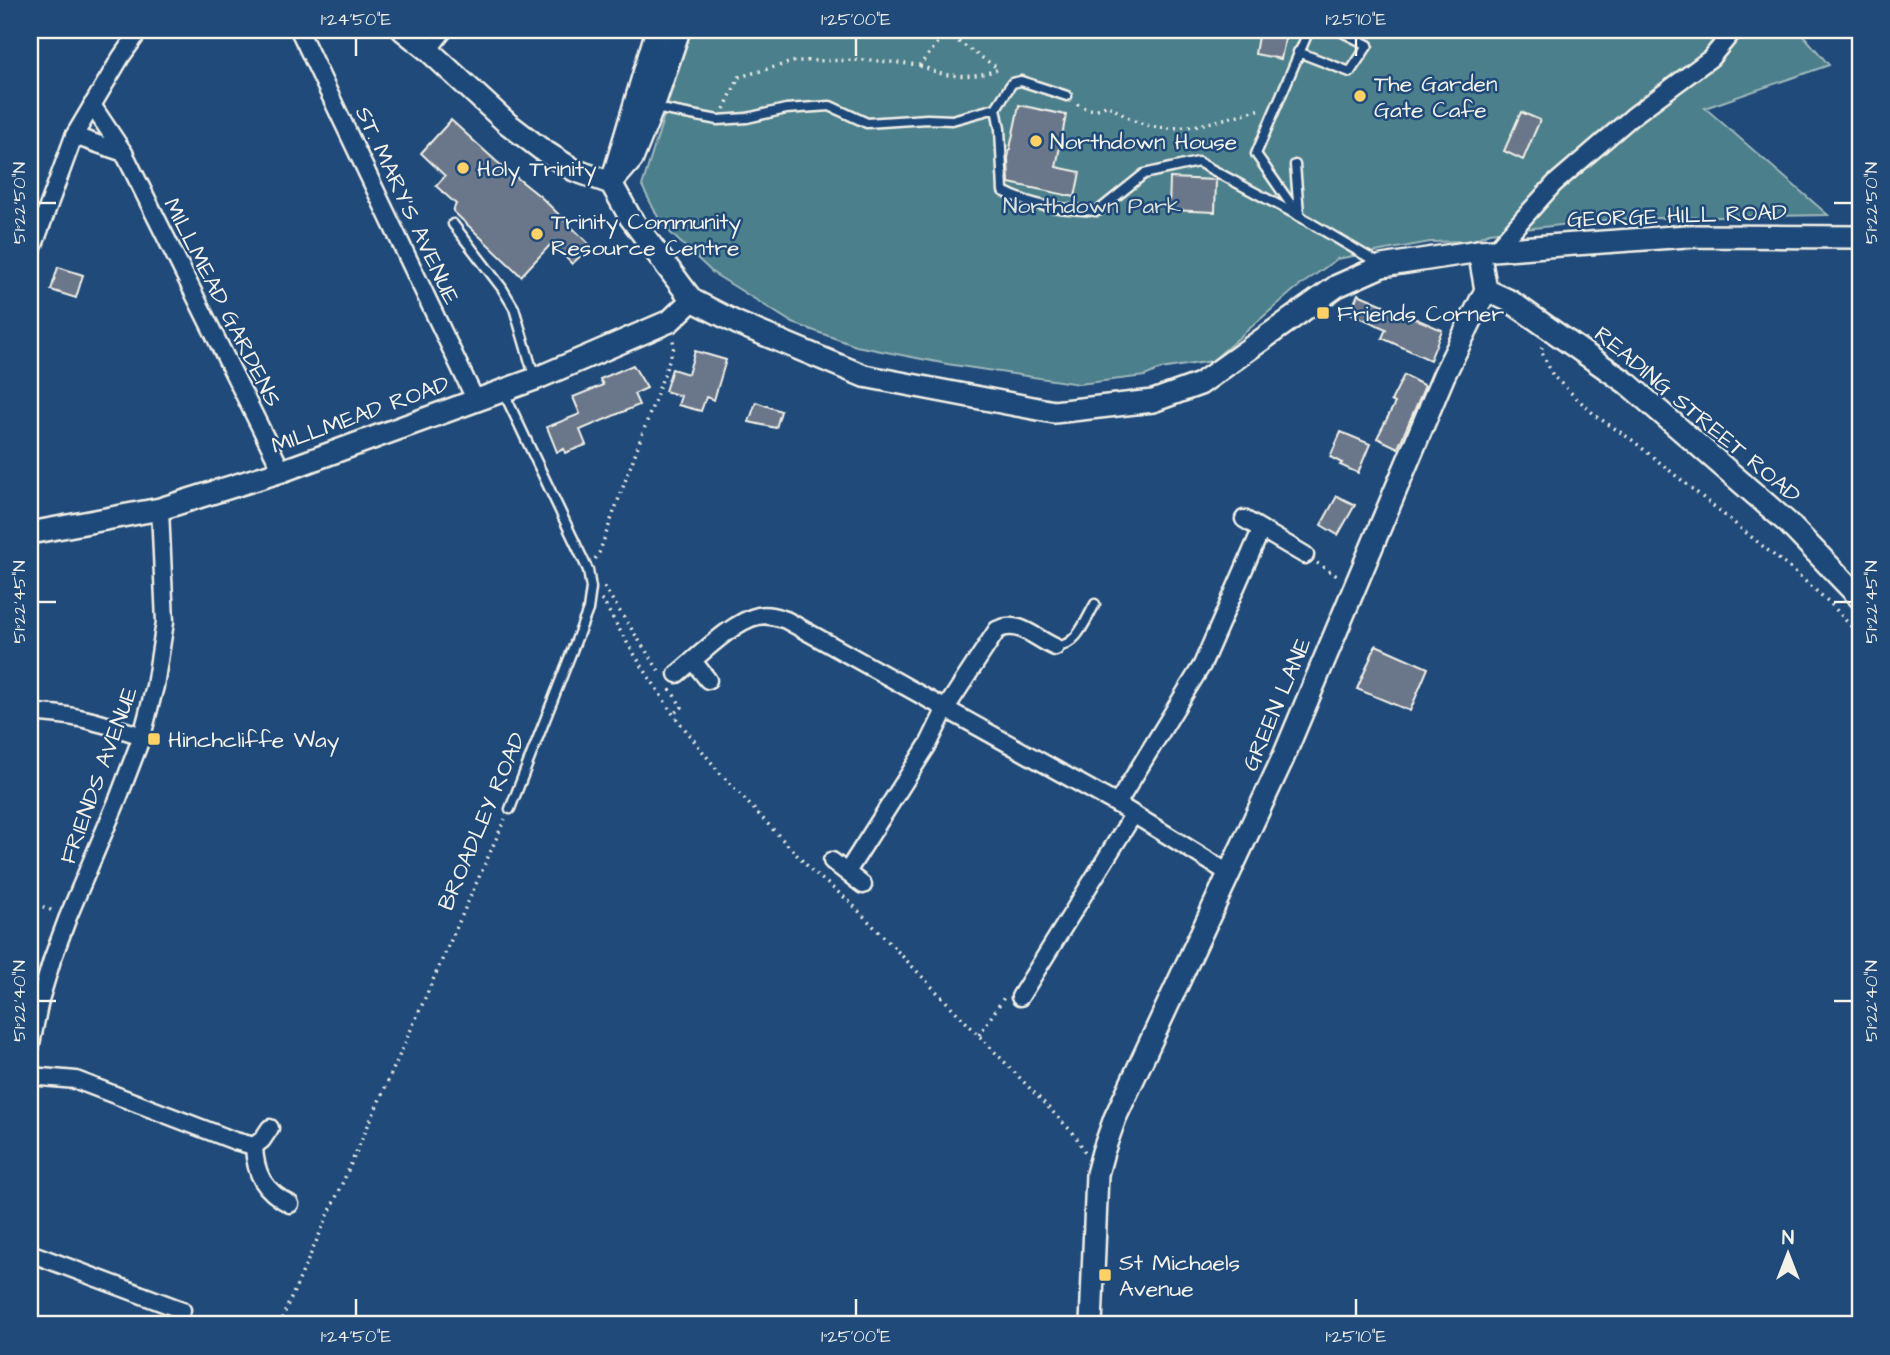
<svg xmlns="http://www.w3.org/2000/svg" width="1890" height="1355" font-family="'Architects Daughter',sans-serif">
  <rect width="100%" height="100%" fill="#1f4a7a"/>
  <filter id="ink" filterUnits="userSpaceOnUse"><feTurbulence type="fractalNoise" baseFrequency=".0143" numOctaves="2"/><feDisplacementMap in="SourceGraphic" scale="14" xChannelSelector="R" yChannelSelector="G"/><feConvolveMatrix kernelMatrix="1 2 1 2 8 2 1 2 1" color-interpolation-filters="sRGB"/></filter>
  <g filter="url(#ink)">
    <path fill="#4b7f8c" stroke="#a0b8ba" stroke-width="2" d="M691,30H1799L1829,65L1705,108L1828,215L1614,219L1489,233L1471,241L1430,242L1337,259L1294,290L1212,361L1160,369L1145,376L1079,384L947,364L856,346L793,323L713,273L662,225L642,186Z"/>
    <g fill="#6b778a" stroke="#f4f1e8" stroke-width="2">
      <path d="M1259,30H1287L1281,59L1255,54Z"/>
      <path d="M1019,105L1066,115L1056,167L1080,172L1075,197L1009,183L1008,158Z"/>
      <path d="M1521,112L1540,120L1523,160L1504,151Z"/>
      <path d="M451,120L496,161L541,197L591,246L572,264L552,243L521,276L453,211L456,204L436,186L445,176L421,153Z"/>
      <path d="M1170,178L1216,180L1215,212L1169,210Z"/>
      <path d="M58,267L83,275L76,298L51,290Z"/>
      <path d="M1358,294L1442,330L1430,360L1382,338L1386,329L1350,313Z"/>
      <path d="M695,351L726,360L714,400L706,397L701,411L678,405L681,396L665,391L672,369L688,374Z"/>
      <path d="M633,365L647,388L634,394L639,405L580,430L586,445L565,453L564,449L557,452L547,427L580,414L573,397L603,385L600,379Z"/>
      <path d="M1404,375L1425,386L1398,448L1377,438L1395,403L1391,401Z"/>
      <path d="M756,402L781,411L776,428L749,422Z"/>
      <path d="M1341,432L1370,444L1358,473L1340,465L1342,463L1330,457Z"/>
      <path d="M1337,496L1355,505L1338,535L1321,525Z"/>
      <path d="M1376,645L1428,668L1410,711L1357,689Z"/>
    </g>
    <g fill="none" stroke-linecap="round" stroke-linejoin="round">
      <g stroke="#f4f1e8" stroke-width="13">
        <g id="lane">
          <path d="M1309,30L1256,154L1299,216L1380,264"/>
          <path d="M1298,52L1350,72L1368,45L1338,30"/>
          <path d="M655,108L718,120L747,118L786,109L830,106L867,123L927,119L952,120L996,108L1000,129L1003,191C1035,208 1063,209 1098,211L1144,174L1198,162L1299,216"/>
          <path d="M996,108L1012,83L1021,81L1067,96"/>
          <path d="M1295,165L1299,213"/>
          <path d="M453,224L502,288L514,308L535,379"/>
          <path d="M504,393L588,570L591,588L588,610L510,809"/>
          <path d="M1055,647C1077,646 1085,621 1095,604"/>
        </g>
      </g>
      <g stroke="#f4f1e8" stroke-width="21">
        <g id="street">
          <path d="M299,30L476,401"/>
          <path d="M428,50L444,30"/>
          <path d="M92,105L124,153L282,471"/>
          <path d="M74,136L124,153"/>
          <path d="M1495,250L1554,184L1633,116L1711,58L1734,30"/>
          <path d="M30,256L74,136L121,57L140,30"/>
          <path d="M1244,519L1305,555"/>
          <path d="M693,661L708,680"/>
          <path d="M677,674C698,657 733,621 758,616C768,614 777,617 786,620L1117,804L1230,874"/>
          <path d="M30,713C73,713 101,723 142,736"/>
          <path d="M1117,804L1202,665L1261,530"/>
          <path d="M832,861L863,885"/>
          <path d="M847,872L929,743L946,708L997,630C1019,619 1034,638 1055,647"/>
          <path d="M1020,997L1133,815"/>
          <path d="M30,1049L40,1000L52,960L68,917L118,799L142,736L155,686L165,622L160,509"/>
          <path d="M30,1076L76,1080L235,1141L254,1146L262,1140L270,1128"/>
          <path d="M254,1146C255,1174 264,1191 290,1204"/>
          <path d="M30,1253L182,1310"/>
        </g>
      </g>
      <g stroke="#f4f1e8" stroke-width="26">
        <g id="secondary">
          <path d="M403,30L428,50L507,123L541,149L574,170L611,183L630,217L692,300L737,323L864,376L1054,412L1153,401L1200,384L1337,286L1382,266L1479,251L1687,236L1860,237"/>
          <path d="M612,181L657,30"/>
          <path d="M611,183L632,159L653,107L679,30"/>
          <path d="M1486,290L1510,301L1628,384L1788,523L1860,598"/>
          <path d="M30,533L160,509L282,471L535,379L670,321L692,300"/>
          <path d="M1091,1325L1097,1174L1103,1152L1115,1118L1283,758L1444,375L1486,290L1479,251"/>
        </g>
      </g>
      <g stroke="#f4f1e8" stroke-width="3.5" stroke-dasharray="2 5" stroke-linecap="butt">
        <path d="M941,30L999,69"/>
        <path d="M920,66C927,68 935,72 942,74C960,77 983,76 999,69"/>
        <path d="M1077,104C1087,111 1097,111 1107,105C1119,112 1132,121 1147,125C1182,135 1227,117 1262,109"/>
        <path d="M724,109L739,77L796,61L869,60L920,65L946,33"/>
        <path d="M1542,347L1541,350L1553,376L1596,416L1632,440L1797,574L1830,603L1860,636"/>
        <path d="M595,559L599,553L674,347L673,340"/>
        <path d="M1317,563L1340,578"/>
        <path d="M604,587L661,674"/>
        <path d="M601,600L604,603L629,646L673,714L719,772L813,872L849,901L1075,1135L1085,1152"/>
        <path d="M670,689L682,707L673,714"/>
        <path d="M30,901L53,911"/>
        <path d="M979,1035L1005,996"/>
        <path d="M279,1325L505,819"/>
      </g>
      <use href="#lane" stroke="#1f4a7a" stroke-width="8"/>
      <use href="#street" stroke="#1f4a7a" stroke-width="16"/>
      <use href="#secondary" stroke="#1f4a7a" stroke-width="21"/>
    </g>
  </g>
  <path fill="none" stroke="#f4f1e8" stroke-width="2.5" d="M356,38V56M856,38V56M1356,38V56M38,203H56M1834,203H1852M38,602H56M1834,602H1852M38,1001H56M1834,1001H1852M356,1299V1316M856,1299V1316M1356,1299V1316"/>
  <g fill="#ffd166" stroke="#1f4a7a" stroke-width="2.5">
    <circle cx="1360" cy="96" r="7"/>
    <circle cx="1036" cy="141" r="7"/>
    <circle cx="463" cy="168" r="7"/>
    <circle cx="537" cy="234" r="7"/>
    <rect x="1316" y="306" width="14" height="14" rx="3.5"/>
    <rect x="147" y="732" width="14" height="14" rx="3.5"/>
    <rect x="1098" y="1268" width="14" height="14" rx="3.5"/>
  </g>
  <g text-anchor="middle" stroke-width="5" stroke-linejoin="round" paint-order="stroke">
    <g font-size="23" fill="#f4f1e8" stroke="#1f4a7a" text-anchor="start">
      <text x="1374" y="91">The Garden<tspan x="1374" dy="26">Gate Cafe</tspan></text>
      <text x="1050" y="149">Northdown House</text>
      <text x="477" y="176">Holy Trinity</text>
      <text x="551" y="229">Trinity Community<tspan x="551" dy="26">Resource Centre</tspan></text>
      <text x="1337" y="321">Friends Corner</text>
      <text x="168" y="747">Hinchcliffe Way</text>
      <text x="1119" y="1270">St Michaels<tspan x="1119" dy="26">Avenue</tspan></text>
    </g>
    <g font-size="23" fill="#f4f1e8" stroke="#1f4a7a">
      <text transform="translate(408 205) rotate(65)" y="8">ST. MARY'S AVENUE</text>
      <text transform="translate(1677 215) rotate(-2)" y="8">GEORGE HILL ROAD</text>
      <text transform="translate(223 302) rotate(63)" y="8">MILLMEAD GARDENS</text>
      <text transform="translate(360 414) rotate(-20)" y="8">MILLMEAD ROAD</text>
      <text transform="translate(1698 414) rotate(40)" y="8">READING STREET ROAD</text>
      <text transform="translate(1276 704) rotate(-67)" y="8">GREEN LANE</text>
      <text transform="translate(98 775) rotate(-70)" y="8">FRIENDS AVENUE</text>
      <text transform="translate(481 821) rotate(-67)" y="8">BROADLEY ROAD</text>
    </g>
    <g font-size="23" fill="#dbe0da" stroke="#1f4a7a">
      <text x="1092" y="213">Northdown Park</text>
    </g>
  </g>
  <rect width="1890" height="1355" fill="none" stroke="#1f4a7a" stroke-width="77"/>
  <g transform="translate(1788 1254)" stroke="#1f4a7a" stroke-width="5" paint-order="stroke">
  <path d="M0-5L12 26L0 18L-12 26Z" fill="#f4f1e8"/>
  <text y="-10" font-size="19" font-weight="bold" text-anchor="middle" fill="#f4f1e8">N</text>
  </g>
  <rect x="38" y="38" width="1814" height="1278" fill="none" stroke="#f4f1e8" stroke-width="2.5"/>
  <g font-size="18" text-anchor="middle" fill="#f4f1e8">
    <text x="356" y="25">1°24'50"E</text>
    <text x="856" y="25">1°25'00"E</text>
    <text x="1356" y="25">1°25'10"E</text>
    <text transform="translate(19 203) rotate(-90)" y="6">51°22'50"N</text>
    <text transform="translate(1871 203) rotate(-90)" y="6">51°22'50"N</text>
    <text transform="translate(19 602) rotate(-90)" y="6">51°22'45"N</text>
    <text transform="translate(1871 602) rotate(-90)" y="6">51°22'45"N</text>
    <text transform="translate(19 1001) rotate(-90)" y="6">51°22'40"N</text>
    <text transform="translate(1871 1001) rotate(-90)" y="6">51°22'40"N</text>
    <text x="356" y="1342">1°24'50"E</text>
    <text x="856" y="1342">1°25'00"E</text>
    <text x="1356" y="1342">1°25'10"E</text>
  </g>
</svg>
